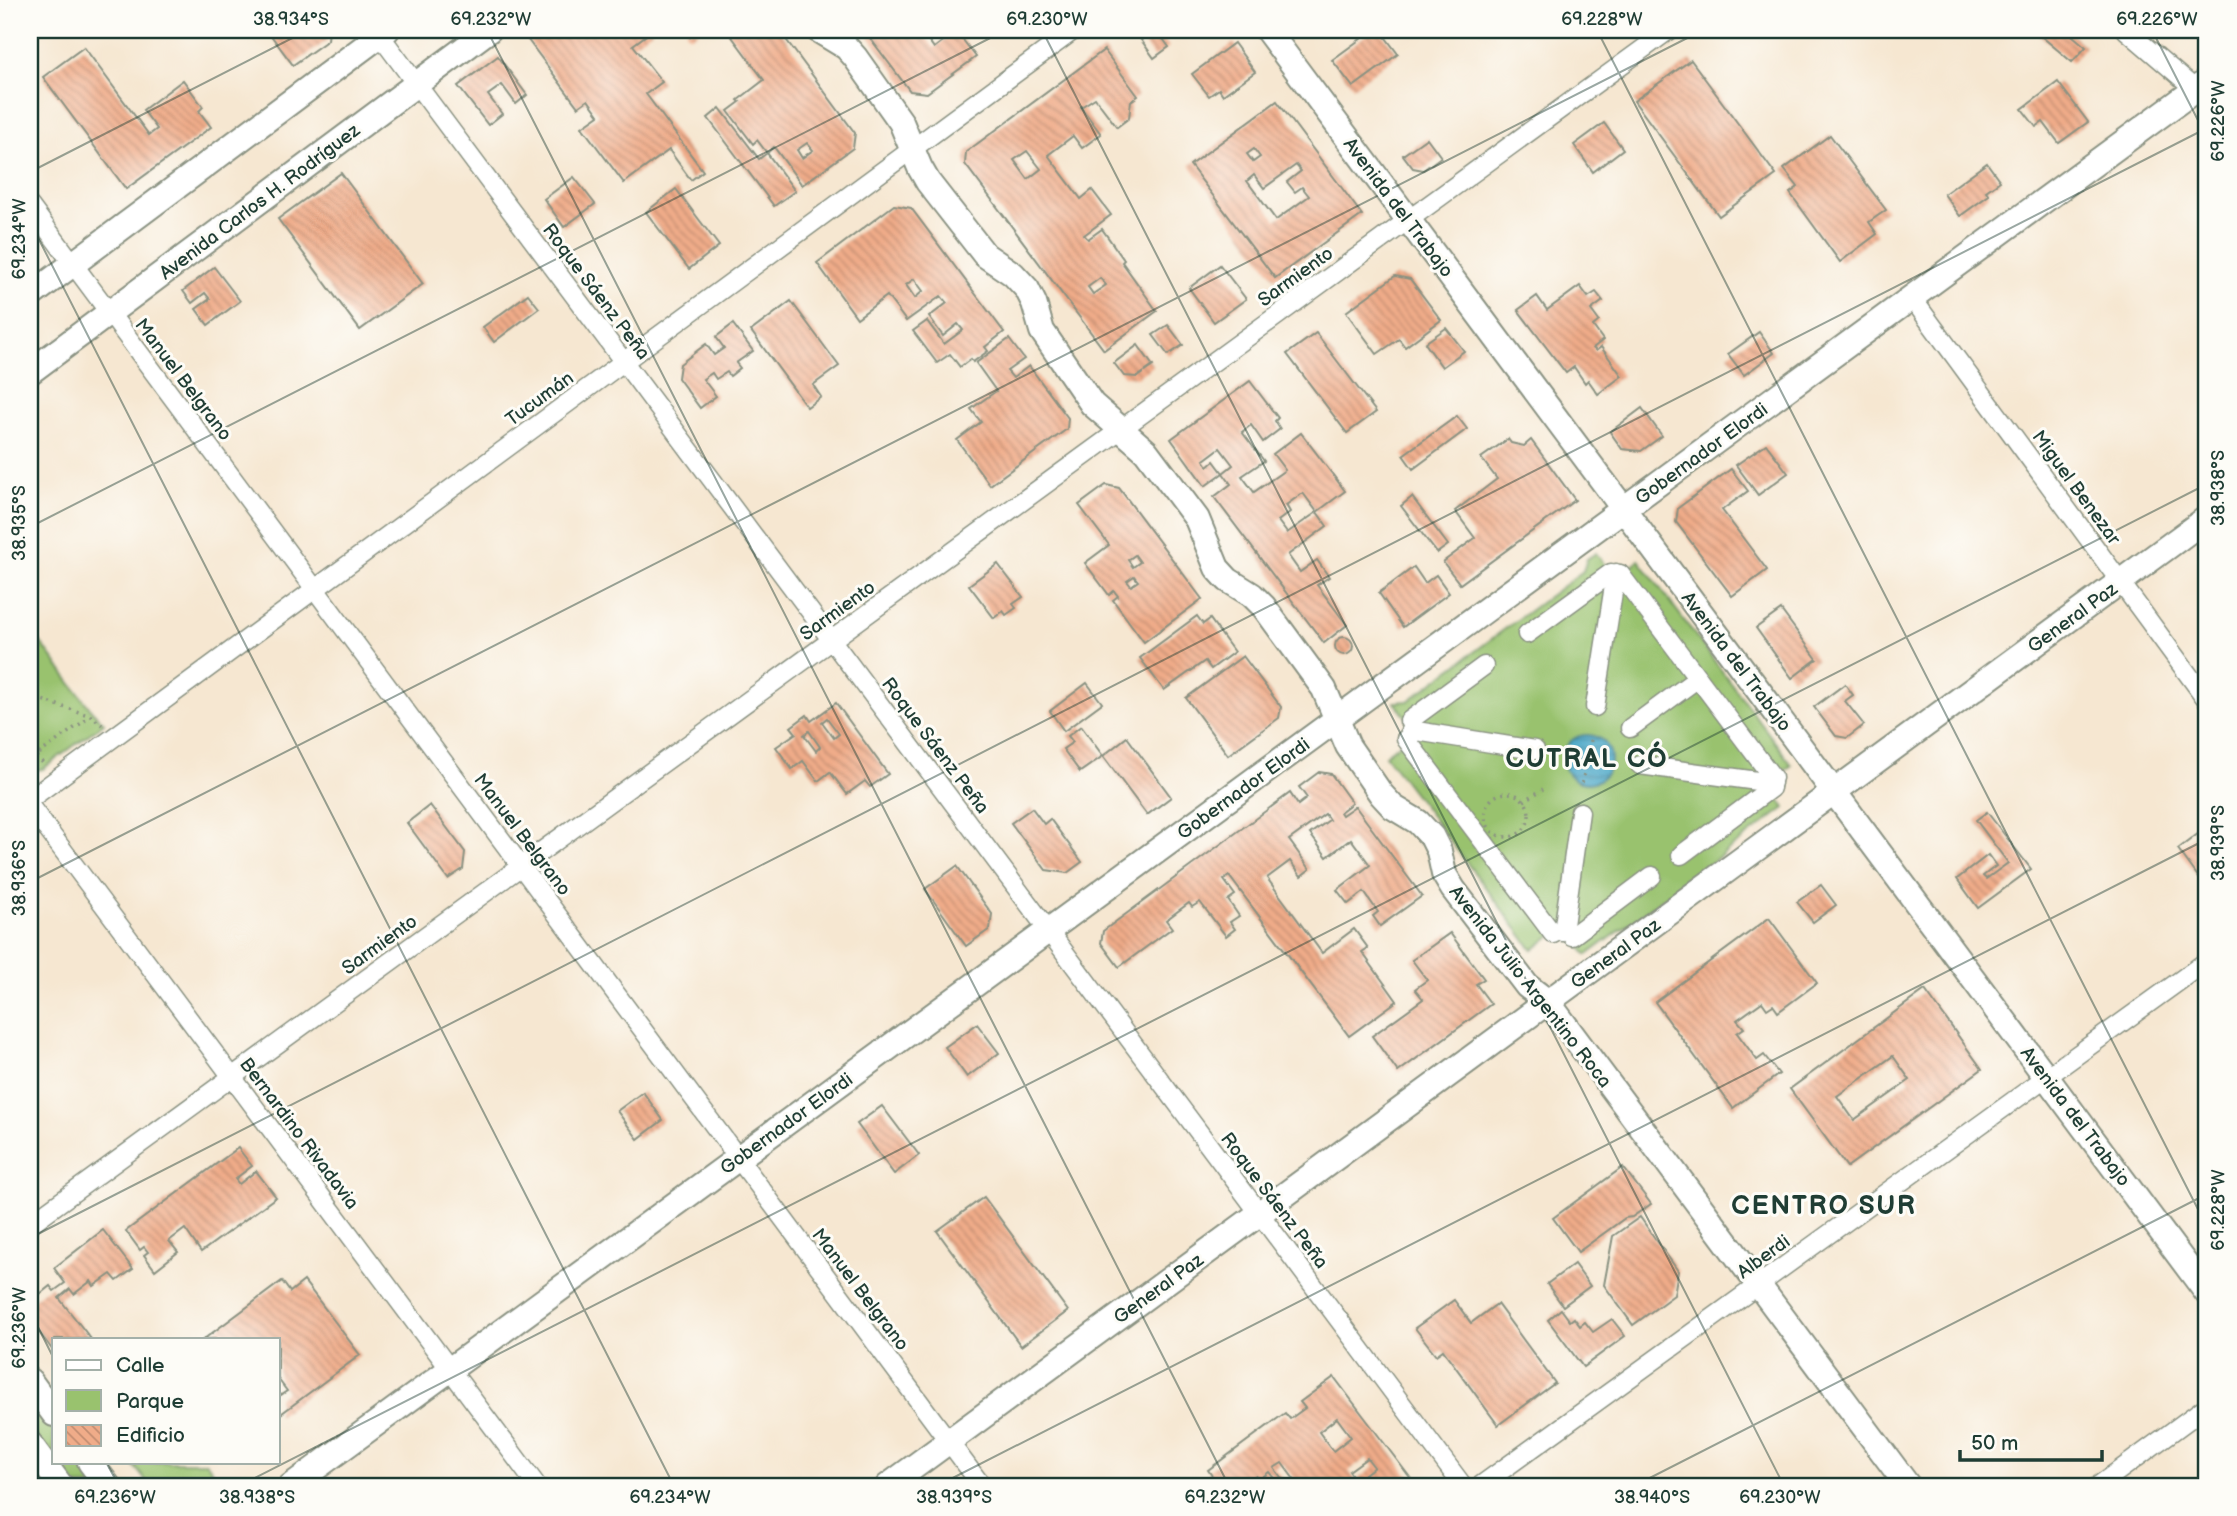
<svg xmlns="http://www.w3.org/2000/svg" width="2237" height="1516" font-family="'Balsamiq Sans',sans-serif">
  <defs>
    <pattern id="water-rules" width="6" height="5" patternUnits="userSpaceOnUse" patternTransform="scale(1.75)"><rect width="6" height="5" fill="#4aa7c8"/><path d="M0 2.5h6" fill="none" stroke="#3d89a3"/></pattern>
    <pattern id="building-back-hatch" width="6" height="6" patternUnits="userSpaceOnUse" patternTransform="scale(1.75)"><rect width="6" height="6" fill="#f0ac89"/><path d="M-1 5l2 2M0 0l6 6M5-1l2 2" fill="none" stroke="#c28d71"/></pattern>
  </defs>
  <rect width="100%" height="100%" fill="#fdfcf7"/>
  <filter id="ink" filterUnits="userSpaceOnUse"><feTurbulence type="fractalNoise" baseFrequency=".0143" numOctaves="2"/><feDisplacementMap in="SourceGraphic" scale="14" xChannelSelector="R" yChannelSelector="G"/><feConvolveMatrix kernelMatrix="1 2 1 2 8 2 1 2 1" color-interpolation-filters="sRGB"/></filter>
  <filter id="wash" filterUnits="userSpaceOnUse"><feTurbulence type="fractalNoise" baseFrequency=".00686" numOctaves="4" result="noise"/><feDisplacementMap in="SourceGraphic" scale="28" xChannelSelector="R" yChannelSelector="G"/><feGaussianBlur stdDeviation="1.57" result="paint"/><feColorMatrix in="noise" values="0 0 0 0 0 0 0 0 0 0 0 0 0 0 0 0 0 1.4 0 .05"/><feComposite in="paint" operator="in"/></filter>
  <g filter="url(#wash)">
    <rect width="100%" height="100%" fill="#f6e7d1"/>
    <g fill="#99c26e" stroke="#5c8051" stroke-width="2">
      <path d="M1596,553L1611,573L1620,574L1639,560L1792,765L1773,778L1771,788L1785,808L1587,955L1569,932H1556L1533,950L1385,755L1408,737L1411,724L1395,702L1408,701L1583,571L1587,559Z"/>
      <path d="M30,628L92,711L104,723L43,769L30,771Z"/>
      <path d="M30,1401C57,1411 54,1437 54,1461L30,1428Z"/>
      <path d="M55,1462H81L99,1486H73Z"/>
      <path d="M131,1462H206L212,1470L191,1486H150Z"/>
    </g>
    <circle fill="url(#water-rules)" stroke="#34727e" stroke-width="2" cx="1587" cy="759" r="24"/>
    <g id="blocks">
      <g fill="url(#building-back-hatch)" fill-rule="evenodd">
        <path d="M267,30H329L328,40L293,65Z"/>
        <path d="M539,30H653L633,45L662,82L646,94L703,171L691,180L669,150L624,183L582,127L599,115L588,100L578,107L525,36Z"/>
        <path d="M685,30H700L690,37Z"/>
        <path d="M727,30H779L855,133L853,148L802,185L774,147L767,153L757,140L753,144L728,111L740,102L738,100L764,80ZM807,143L813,150L802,158L797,150Z"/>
        <path d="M864,30H913L916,34L921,30L934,48L956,31L976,57L927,93L910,91Z"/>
        <path d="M1134,30H1161L1158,32L1169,47L1154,58Z"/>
        <path d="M1373,30H1380L1398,54L1353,87L1332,60Z"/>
        <path d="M2034,30H2066L2086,47L2072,62Z"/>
        <path d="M1234,43L1255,72L1223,95L1219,89L1209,96L1192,74Z"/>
        <path d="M84,47L149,135L157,129L143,110L183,80L203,107L199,111L211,127L126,189L43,77Z"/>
        <path d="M1104,50L1138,96L1131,101L1129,118L1117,127L1095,98L1081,107L1101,134L1082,148L1073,136L1048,155L1081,199L1092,190L1111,215L1084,235L1088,239L1102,229L1124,260L1122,262L1157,311L1104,350L965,164L966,152ZM1027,151L1041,169L1028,179L1014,160ZM1100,278L1106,285L1093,294L1088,287Z"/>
        <path d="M498,56L527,95L516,104L502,85L488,95L502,114L488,125L458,86Z"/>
        <path d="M1691,60L1776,175L1719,216L1634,101Z"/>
        <path d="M2058,82L2088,122L2059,143L2043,122L2036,127L2022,109Z"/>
        <path d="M1277,101L1362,215L1275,278L1190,165ZM1254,149L1260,157L1253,162L1247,154ZM1296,165L1301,171L1287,182L1295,192L1302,187L1309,196L1276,220L1247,181L1254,175L1264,188Z"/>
        <path d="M720,108L759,159L767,153L795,191L774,206L708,118Z"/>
        <path d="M1604,123L1623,149L1593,172L1574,145Z"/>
        <path d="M1830,135L1886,210L1869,222L1877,234L1840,262L1790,193L1798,187L1784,169Z"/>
        <path d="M1427,138L1441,157L1423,170L1413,168L1403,155Z"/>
        <path d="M1987,163L2000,181L1986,191L1989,195L1960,216L1944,194Z"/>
        <path d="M341,173L423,284L360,330L278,219Z"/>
        <path d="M574,177L595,204L564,227L544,199Z"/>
        <path d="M676,189L719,246L689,269L646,212Z"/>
        <path d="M894,205L911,208L1004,332L985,347L988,351L973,362L971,359L960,367L950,354L937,363L913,331L927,321L944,344L963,330L958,324L943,336L929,317L947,303L941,296L906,321L887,296L857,318L817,263ZM914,279L923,291L915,298L906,285Z"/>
        <path d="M1220,265L1246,299L1214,322L1189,288Z"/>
        <path d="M214,267L240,301L208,325L196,309L210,299L205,293L192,303L183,291Z"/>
        <path d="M1395,276L1410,279L1441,320L1405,347L1399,339L1377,354L1346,312Z"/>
        <path d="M1580,286L1588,297L1596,292L1603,301L1591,310L1599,321L1593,326L1603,340L1593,348L1596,351L1601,347L1622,376L1598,394L1588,380L1585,383L1574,367L1566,373L1518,310L1537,296L1547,310Z"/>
        <path d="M528,294L539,308L494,342L483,327Z"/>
        <path d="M791,301L839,366L813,385L821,397L807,407L751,331Z"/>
        <path d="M733,324L753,351L736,363L740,368L730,376L727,372L716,379L712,373L703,379L716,396L700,408L678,378L680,364L706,344L714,355L724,348L716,337Z"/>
        <path d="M1168,325L1183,345L1168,355L1153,335Z"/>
        <path d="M1446,328L1464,351L1442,367L1425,343Z"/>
        <path d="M1759,332L1774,353L1744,375L1728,354Z"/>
        <path d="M1316,333L1376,412L1347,433L1287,354Z"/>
        <path d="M1009,339L1024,359L1007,371L1013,378L1029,366L1068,418L1067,429L990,485L957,440L981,422L971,409L996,391L976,363Z"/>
        <path d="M1138,345L1153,366L1137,377L1124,376L1114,363Z"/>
        <path d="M1250,381L1278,418L1275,421L1280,429L1263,442L1251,425L1242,432L1264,461L1242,476L1254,492L1285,470L1273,454L1301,433L1345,491L1317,512L1327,526L1288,555L1300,572L1317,560L1329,577L1317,585L1347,625L1324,643L1214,497L1231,484L1223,473L1233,465L1220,448L1204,460L1208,466L1214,461L1223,473L1205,486L1171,439ZM1303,493L1317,512L1287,533L1278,521L1290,512L1286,505Z"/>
        <path d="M1642,408L1662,436L1641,451L1622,449L1610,432Z"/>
        <path d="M1457,416L1467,429L1413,469L1403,455Z"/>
        <path d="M1508,439L1511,443L1524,446L1531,440L1575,500L1460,584L1443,562L1475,538L1455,511L1497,479L1481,458Z"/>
        <path d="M1766,444L1788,473L1758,495L1736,465Z"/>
        <path d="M1731,469L1748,491L1722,510L1767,570L1732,596L1676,522L1678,508Z"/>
        <path d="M1106,485L1119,488L1202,599L1144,642L1113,600L1118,596L1114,591L1109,595L1085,563L1109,545L1079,505ZM1135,555L1140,562L1133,567L1128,560ZM1134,576L1138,581L1131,586L1127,581Z"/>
        <path d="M1412,497L1448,545L1437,553L1401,506Z"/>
        <path d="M998,564L1023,597L1013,604L1016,608L1006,615L1003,611L994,618L969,585Z"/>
        <path d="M1414,567L1425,583L1436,575L1449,593L1403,627L1379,593Z"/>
        <path d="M1781,610L1817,659L1792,678L1756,628Z"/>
        <path d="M1197,616L1203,624L1210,619L1234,652L1211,669L1205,661L1164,690L1140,658Z"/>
        <circle cx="1344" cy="646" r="9"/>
        <path d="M1243,656L1281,707L1279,718L1228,755L1186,698Z"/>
        <path d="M1087,683L1102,703L1064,731L1050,711Z"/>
        <path d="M1845,684L1853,695L1845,701L1864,725L1847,738L1836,736L1814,707Z"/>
        <path d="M836,703L888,774L870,787L865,781L847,794L830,772L818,781L803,761L792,769L776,747L796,733L791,727L807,715L811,721ZM827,718L839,734L834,738L822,722ZM809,731L820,747L816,751L804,735Z"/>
        <path d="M1081,726L1103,756L1080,772L1063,749L1073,742L1068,736Z"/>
        <path d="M1127,737L1171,797L1147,815L1103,756Z"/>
        <path d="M1319,772L1331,774L1352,803L1340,812L1342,815L1355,806L1422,896L1380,926L1373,916L1378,912L1364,892L1348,904L1337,890L1370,865L1351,839L1327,857L1310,834L1329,820L1325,814L1289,840L1310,869L1301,876L1290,861L1267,878L1322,953L1354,929L1368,948L1362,952L1397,1001L1349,1036L1229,876L1224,880L1235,895L1228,900L1239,916L1230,922L1235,929L1226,936L1200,902L1192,907L1189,903L1166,920L1172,928L1119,967L1101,943L1103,931L1290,793L1298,805L1307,798L1299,787Z"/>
        <path d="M430,805L465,852L463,869L448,879L407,823Z"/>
        <path d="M1032,808L1044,824L1050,819L1082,862L1067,873L1046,870L1011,823Z"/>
        <path d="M1987,812L2031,869L1978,908L1957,879L1988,855L1996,866L1983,876L1986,879L2008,863L1976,820Z"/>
        <path d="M2207,827V889L2178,849Z"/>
        <path d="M957,866L992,914L990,929L966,946L925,889Z"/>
        <path d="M1821,885L1836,905L1813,922L1797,902Z"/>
        <path d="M1769,918L1817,983L1778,1012L1773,1005L1767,1009L1762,1002L1737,1020L1744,1028L1737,1033L1757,1060L1764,1055L1779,1074L1733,1108L1655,1002Z"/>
        <path d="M1450,933L1484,979L1476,984L1491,1004L1398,1072L1372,1036L1423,999L1415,989L1427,980L1412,960Z"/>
        <path d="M1925,990L1982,1069L1847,1167L1790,1089ZM1893,1056L1910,1080L1854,1120L1837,1096Z"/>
        <path d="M977,1024L999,1053L967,1077L945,1047Z"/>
        <path d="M643,1092L663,1120L638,1139L617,1111Z"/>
        <path d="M882,1106L919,1155L894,1174L857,1124Z"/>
        <path d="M238,1148L252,1166L235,1179L239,1184L256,1171L276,1197L201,1252L185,1229L169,1241L178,1252L155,1270L144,1255L148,1252L144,1247L140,1250L126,1231Z"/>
        <path d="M1623,1167L1651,1204L1632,1217L1625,1218L1578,1252L1553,1218Z"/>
        <path d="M984,1197L1068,1311L1021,1346L937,1231Z"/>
        <path d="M1640,1217L1678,1271L1674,1295L1633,1325L1604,1285L1613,1236Z"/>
        <path d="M103,1230L133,1269L117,1281L111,1274L94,1286L91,1281L74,1294L70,1289L59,1298L91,1339H54V1352L30,1320V1302L50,1286L54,1291L65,1283L54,1268Z"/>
        <path d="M1574,1264L1590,1286L1563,1306L1547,1284Z"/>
        <path d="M282,1281L290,1292L304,1281L360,1355L278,1416V1397L287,1391L278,1379V1339H204Z"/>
        <path d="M1454,1300L1471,1323L1497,1304L1555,1383L1498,1425L1443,1350L1436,1355L1415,1328Z"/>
        <path d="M1561,1309L1570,1321L1574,1318L1580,1326L1585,1322L1593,1332L1612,1319L1625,1336L1583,1367L1548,1320Z"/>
        <path d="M1334,1377L1412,1480V1486H1299L1282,1463L1274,1468L1288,1486H1269L1276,1481L1269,1472L1259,1480L1256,1476L1247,1482L1250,1486H1219L1208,1470L1285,1413L1290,1419L1305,1408L1300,1402ZM1337,1418L1351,1437L1333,1451L1319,1432ZM1367,1458L1374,1467L1356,1481L1349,1471Z"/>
      </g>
    </g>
  </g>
  <g filter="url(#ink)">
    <use href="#blocks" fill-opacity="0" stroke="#8a9282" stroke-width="2"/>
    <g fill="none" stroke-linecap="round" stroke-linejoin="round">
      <g stroke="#8a9282" stroke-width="21">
        <g id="street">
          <path d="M376,30L1463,1486"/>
          <path d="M2126,30L2196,90"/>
          <path d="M30,206L982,1486"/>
          <path d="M1912,298L2207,700"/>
          <path d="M1620,574L1773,778"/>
          <path d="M1527,634L1611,573"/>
          <path d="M1595,707L1616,573"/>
          <path d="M1409,721L1484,666"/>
          <path d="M1630,728L1698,678"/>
          <path d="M1410,730L1535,750"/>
          <path d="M1406,739L1553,934"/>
          <path d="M1640,765L1772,783"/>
          <path d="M30,799L1074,30"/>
          <path d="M30,806L537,1486"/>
          <path d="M1681,855L1771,788"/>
          <path d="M1563,932L1580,812"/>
          <path d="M1572,936L1652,876"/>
          <path d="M30,1224L1669,30"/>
          <path d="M1480,1486L2207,961"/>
          <path d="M2098,1486L2207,1406"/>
        </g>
      </g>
      <g stroke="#8a9282" stroke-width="28">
        <g id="secondary">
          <path d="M818,30L846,47L855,57L901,122L920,168L928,182L985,255L1013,274L1027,289L1034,303L1042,331L1092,404L1146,451L1197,519L1217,568L1228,580L1252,595L1264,607L1324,689L1348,746L1381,794L1393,807L1418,822L1432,837L1439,851L1444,874L1453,889L1527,986L1548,1002L1908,1486"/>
          <path d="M1267,30L2207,1293"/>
          <path d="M30,296L387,30"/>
          <path d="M30,372L489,30"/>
          <path d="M30,1381L54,1414"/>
          <path d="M30,1444L61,1486"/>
          <path d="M90,1462L108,1486"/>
          <path d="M291,1486L2207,81"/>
          <path d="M888,1486L2207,518"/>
        </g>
      </g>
      <g stroke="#8a9282" stroke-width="3.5" stroke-dasharray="2 5" stroke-linecap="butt">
        <path d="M30,696L91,716L102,725"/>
        <path d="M30,748L36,756L91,716"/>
        <path d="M1563,755L1611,761"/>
        <path d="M30,759L36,756L46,766"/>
        <path d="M1582,783L1592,735"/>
        <circle cx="1507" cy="815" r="22"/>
        <path d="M1524,801L1543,789"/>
      </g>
      <use href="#street" stroke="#fff" stroke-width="18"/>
      <use href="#secondary" stroke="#fff" stroke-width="24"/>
    </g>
  </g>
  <path fill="none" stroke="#1f3d34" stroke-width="2" stroke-opacity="0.45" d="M487,30L1229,1486M1042,30L1784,1486M1597,30L2207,1227M2152,30L2207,138M30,172L308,30M30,222L674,1486M30,527L1006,30M30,882L1703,30M30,1238L2207,128M30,1311L54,1359M106,1462L119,1486M239,1486L2207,484M937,1486L2207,839M1634,1486L2207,1194"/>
  <g text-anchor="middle" stroke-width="6" stroke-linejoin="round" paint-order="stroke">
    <g font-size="19" fill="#1f3d34" stroke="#fdfcf7">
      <text transform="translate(259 201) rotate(-37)" y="7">Avenida Carlos H. Rodríguez</text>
      <text transform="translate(1399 207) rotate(53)" y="7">Avenida del Trabajo</text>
      <text transform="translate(1295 276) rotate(-36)" y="7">Sarmiento</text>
      <text transform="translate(597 291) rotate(53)" y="7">Roque Sáenz Peña</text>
      <text transform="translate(184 379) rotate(53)" y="7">Manuel Belgrano</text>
      <text transform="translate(539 398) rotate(-36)" y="7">Tucumán</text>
      <text transform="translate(1701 453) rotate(-36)" y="7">Gobernador Elordi</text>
      <text transform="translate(2077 487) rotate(54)" y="7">Miguel Benezar</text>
      <text transform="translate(837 610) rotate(-36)" y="7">Sarmiento</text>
      <text transform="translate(2072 617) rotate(-36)" y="7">General Paz</text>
      <text transform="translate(1737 661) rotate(53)" y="7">Avenida del Trabajo</text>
      <text transform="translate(936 745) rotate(53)" y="7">Roque Sáenz Peña</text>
      <text transform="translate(1243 788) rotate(-36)" y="7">Gobernador Elordi</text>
      <text transform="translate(523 834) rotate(53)" y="7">Manuel Belgrano</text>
      <text transform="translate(379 944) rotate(-36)" y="7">Sarmiento</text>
      <text transform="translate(1615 953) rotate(-36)" y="7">General Paz</text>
      <text transform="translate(1531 986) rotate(52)" y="7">Avenida Julio Argentino Roca</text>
      <text transform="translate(2076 1116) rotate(53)" y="7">Avenida del Trabajo</text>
      <text transform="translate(786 1123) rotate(-36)" y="7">Gobernador Elordi</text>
      <text transform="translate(300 1133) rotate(53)" y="7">Bernardino Rivadavia</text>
      <text transform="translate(1275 1200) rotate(53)" y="7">Roque Sáenz Peña</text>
      <text transform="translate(1763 1256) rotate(-36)" y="7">Alberdi</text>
      <text transform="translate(1158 1288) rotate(-36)" y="7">General Paz</text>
      <text transform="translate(861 1289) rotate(53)" y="7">Manuel Belgrano</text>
    </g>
    <g font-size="26" font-weight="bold" letter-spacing="2" fill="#1f3d34" stroke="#fdfcf7">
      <text x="1587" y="767">CUTRAL CÓ</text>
      <text x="1824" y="1214">CENTRO SUR</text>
    </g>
  </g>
  <rect width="2237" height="1516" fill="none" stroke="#fdfcf7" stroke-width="77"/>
  <rect x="52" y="1338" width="228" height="126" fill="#fdfcf7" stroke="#a4b0a9" stroke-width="2"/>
  <rect x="66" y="1360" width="35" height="10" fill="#ffffff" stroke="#a4b0a9" stroke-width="2"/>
  <text x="116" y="1372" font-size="21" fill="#1f3d34">Calle</text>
  <rect x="66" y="1390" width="35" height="21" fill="#99c26e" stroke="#a4b0a9" stroke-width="2"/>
  <text x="116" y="1408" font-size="21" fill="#1f3d34">Parque</text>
  <rect x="66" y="1425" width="35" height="21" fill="url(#building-back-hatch)" stroke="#a4b0a9" stroke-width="2"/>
  <text x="116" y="1442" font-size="21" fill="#1f3d34">Edificio</text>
  <path d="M1960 1450v10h142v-10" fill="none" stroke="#1f3d34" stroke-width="3.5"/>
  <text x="1971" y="1450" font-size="21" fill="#1f3d34" stroke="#fdfcf7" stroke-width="5" paint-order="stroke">50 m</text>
  <rect x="38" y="38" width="2160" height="1440" fill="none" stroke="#1f3d34" stroke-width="2.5"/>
  <g font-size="18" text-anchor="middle" fill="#1f3d34">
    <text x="291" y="25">38.934°S</text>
    <text x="491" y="25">69.232°W</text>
    <text x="1047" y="25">69.230°W</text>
    <text x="1602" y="25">69.228°W</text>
    <text x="2157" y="25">69.226°W</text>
    <text transform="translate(2218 121) rotate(-90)" y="6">69.226°W</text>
    <text transform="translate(19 239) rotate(-90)" y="6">69.234°W</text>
    <text transform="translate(2218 488) rotate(-90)" y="6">38.938°S</text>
    <text transform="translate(19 523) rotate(-90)" y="6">38.935°S</text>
    <text transform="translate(2218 843) rotate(-90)" y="6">38.939°S</text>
    <text transform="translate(19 878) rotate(-90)" y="6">38.936°S</text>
    <text transform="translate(2218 1210) rotate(-90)" y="6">69.228°W</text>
    <text transform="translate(19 1328) rotate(-90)" y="6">69.236°W</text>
    <text x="115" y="1503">69.236°W</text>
    <text x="257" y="1503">38.938°S</text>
    <text x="670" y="1503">69.234°W</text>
    <text x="954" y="1503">38.939°S</text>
    <text x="1225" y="1503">69.232°W</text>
    <text x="1652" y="1503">38.940°S</text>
    <text x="1780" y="1503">69.230°W</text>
  </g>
</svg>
